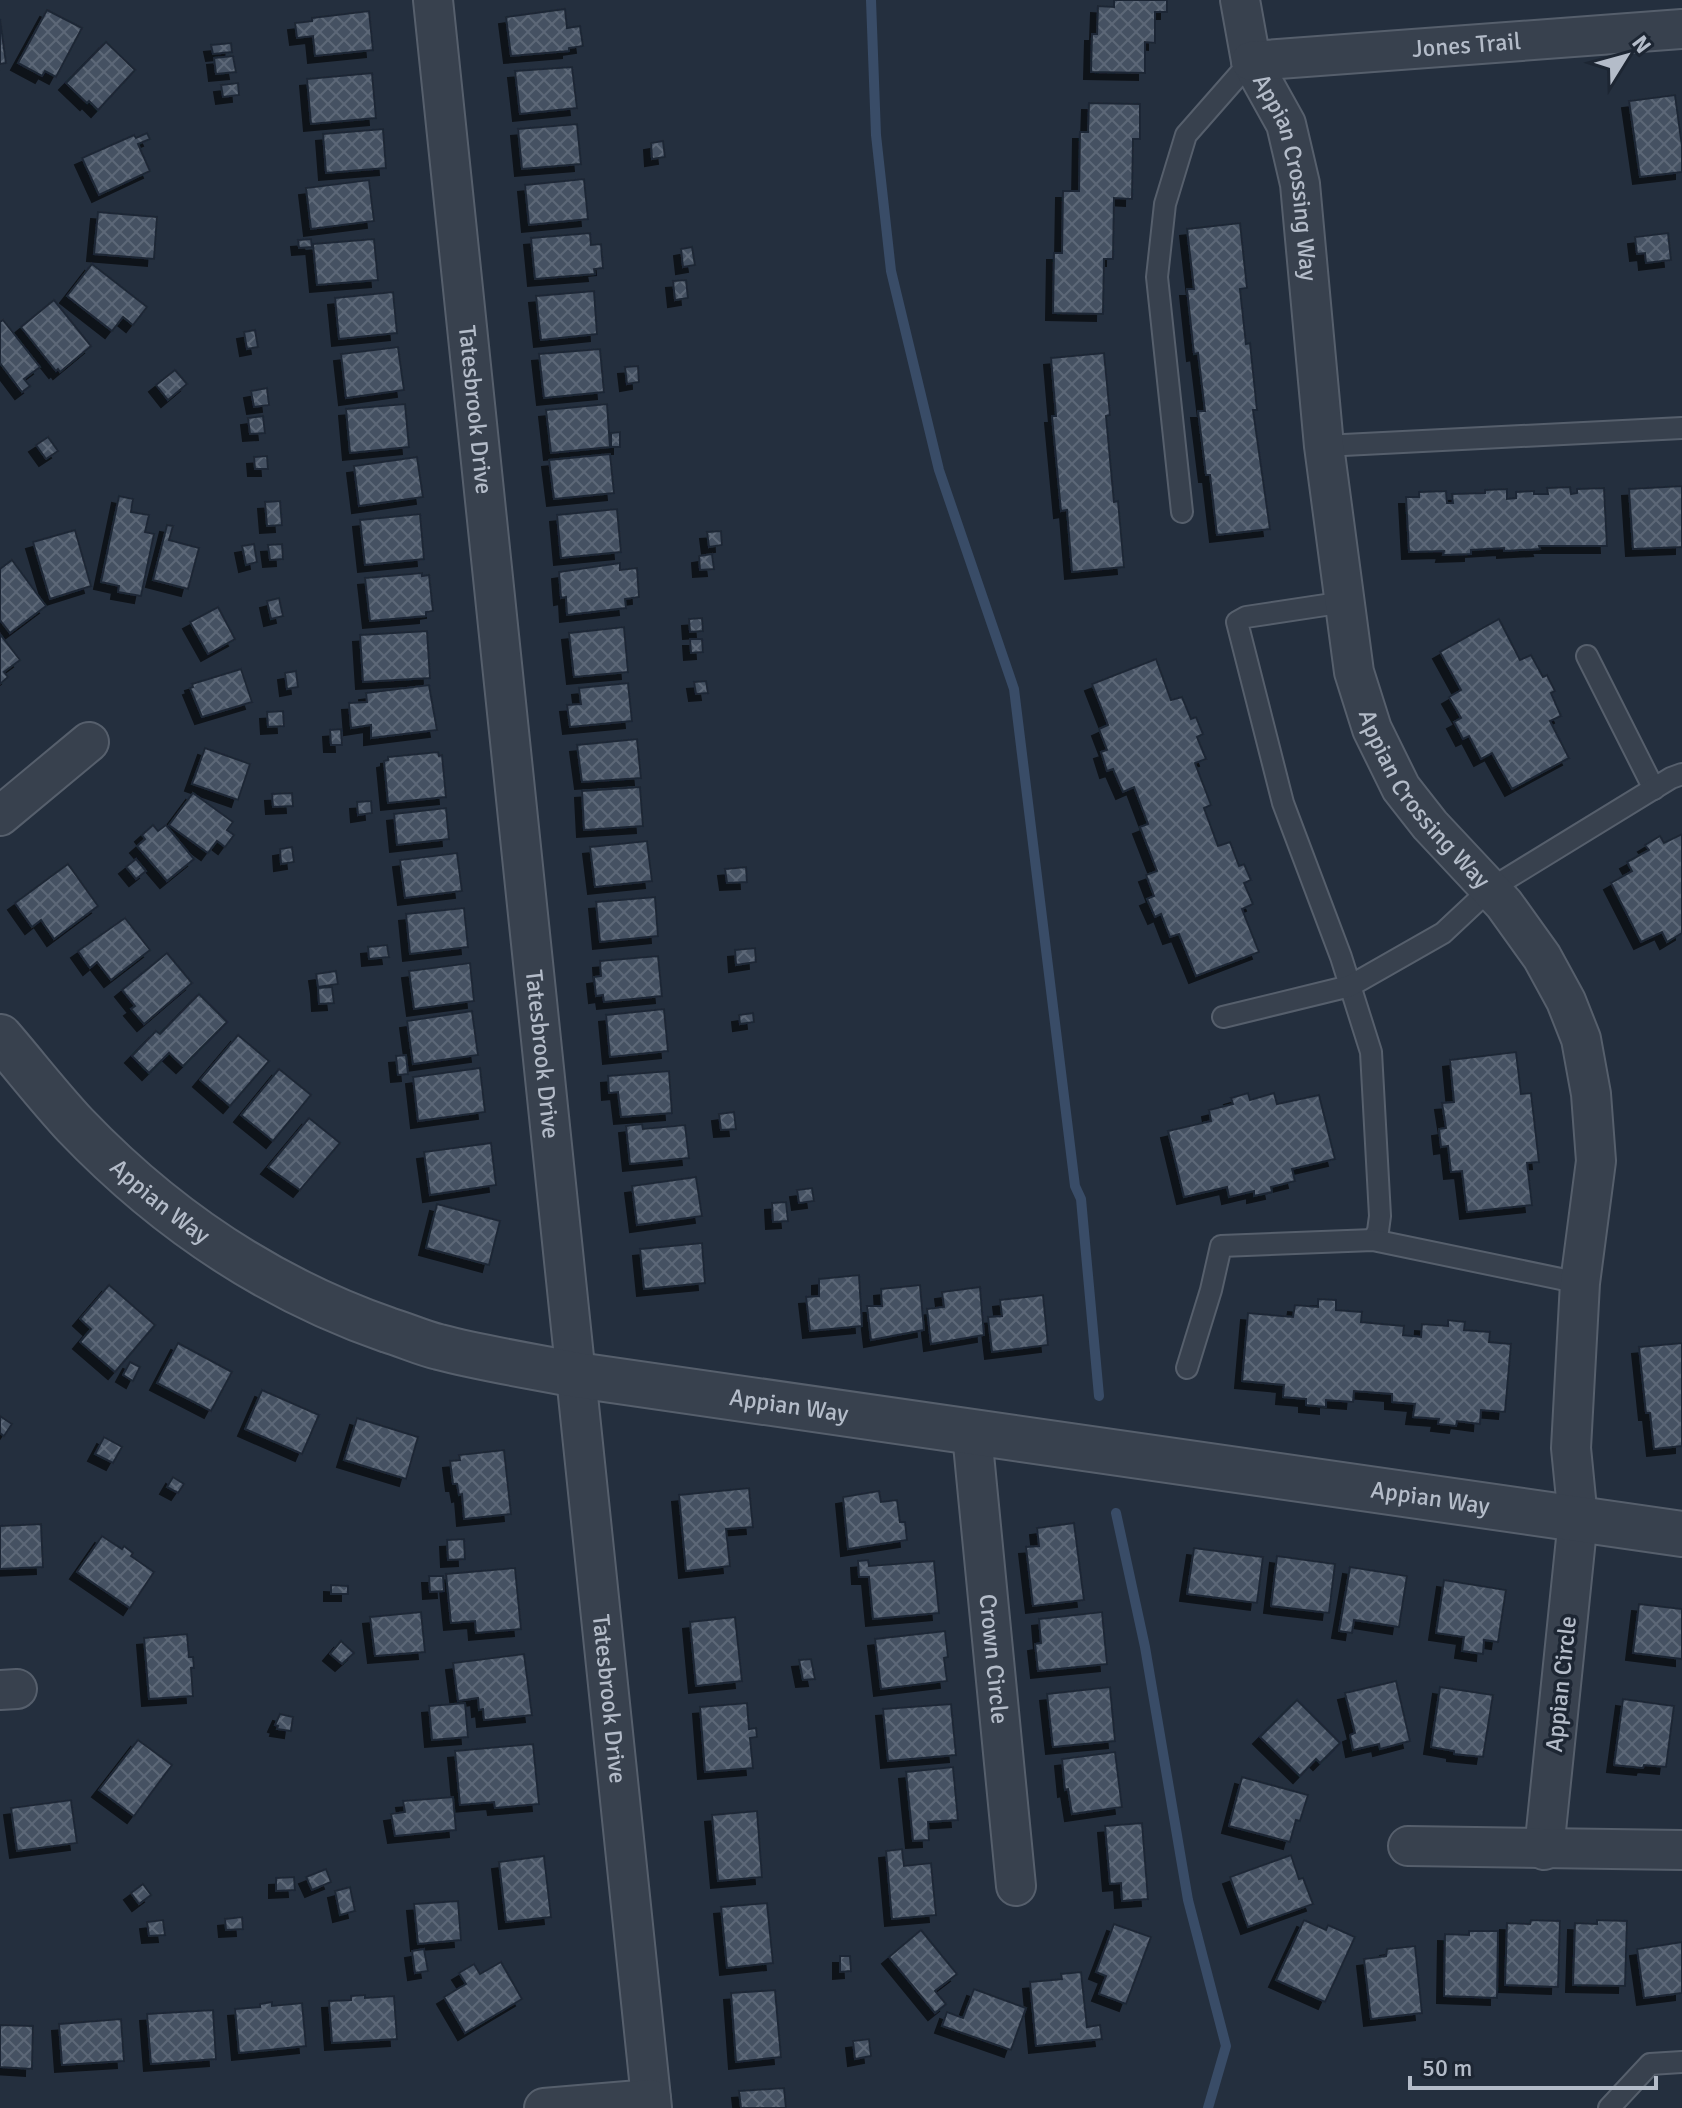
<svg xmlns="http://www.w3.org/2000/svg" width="1682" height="2108" font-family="Signika,sans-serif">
  <defs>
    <pattern id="building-cross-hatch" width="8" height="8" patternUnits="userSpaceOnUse" patternTransform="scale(2)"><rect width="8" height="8" fill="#455162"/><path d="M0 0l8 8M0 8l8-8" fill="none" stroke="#5d6877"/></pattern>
    <filter id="shadow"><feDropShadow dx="-7" dy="7" stdDeviation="0" flood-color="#0009"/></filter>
  </defs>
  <rect width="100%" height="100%" fill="#242f3e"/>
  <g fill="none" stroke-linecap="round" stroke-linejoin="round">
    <g stroke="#394c67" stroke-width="10">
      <path d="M871,0L876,135L891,271L939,470L1014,689L1075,1186L1081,1199L1099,1396"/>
      <path d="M1116,1513L1145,1647L1188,1900L1226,2046L1208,2108"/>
    </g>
  </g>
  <g fill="url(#building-cross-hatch)" stroke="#1f2835" stroke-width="2" filter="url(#shadow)">
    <path d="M1114,0H1167V12H1155V43L1145,42V73L1091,72L1092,34H1097L1098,6L1114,7Z"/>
    <path d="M565,9L567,28L580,26L583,46L569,48V51L511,56L506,17Z"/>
    <path d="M47,10L82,28L56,77L45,71L42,76L18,63Z"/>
    <path d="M369,11L373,50L315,56L313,36L297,38L295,23L312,21V18Z"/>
    <path d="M0,19L6,63L0,64Z"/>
    <path d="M106,42L135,70L98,110L89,101L87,103L66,83Z"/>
    <path d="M231,43L232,52L213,54L211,45Z"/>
    <path d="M233,56L236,72L216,74L214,58Z"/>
    <path d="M572,67L577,108L520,114L515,71Z"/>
    <path d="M372,73L376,118L311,124L307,79Z"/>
    <path d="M238,83L239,95L223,97L221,85Z"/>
    <path d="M1675,95L1682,146V172L1640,177L1629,101Z"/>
    <path d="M1089,103L1140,104V139H1133L1132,199L1114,198L1113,259H1104L1103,314L1053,313L1054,253H1062L1063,191H1079L1080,132H1088Z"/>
    <path d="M577,124L581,164L522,169L518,129Z"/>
    <path d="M383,129L386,168L326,173L323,134Z"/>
    <path d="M147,133L150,139L138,144L150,171L99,195L82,158L134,135L136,138Z"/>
    <path d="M663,141L665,157L652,159L651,143Z"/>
    <path d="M584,179L588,219L529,225L525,185Z"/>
    <path d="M369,180L374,221L311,229L306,188Z"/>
    <path d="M98,212L157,217L154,259L94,254Z"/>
    <path d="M1240,223L1247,288L1240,289L1246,344L1250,343L1257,410H1253L1270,529L1217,535L1210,475H1206L1198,411H1205L1198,353L1194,354L1187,289H1194L1187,229Z"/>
    <path d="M590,233L591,245L601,244L603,268L594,269L595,274L535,279L531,238Z"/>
    <path d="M1668,233L1671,260L1646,263L1645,253L1637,254L1635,237Z"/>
    <path d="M311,239L312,247L299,248L298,240Z"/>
    <path d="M374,239L378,280L317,285L313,244Z"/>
    <path d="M692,247L695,265L683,267L681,249Z"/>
    <path d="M92,264L147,307L133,325L123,317L112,331L67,296Z"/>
    <path d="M686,280L688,298L675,300L673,281Z"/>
    <path d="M594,291L597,334L541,340L536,296Z"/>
    <path d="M393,292L397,333L339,339L335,298Z"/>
    <path d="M54,300L91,346L60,372L58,369L56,371L21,327Z"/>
    <path d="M3,320L40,367L24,379L30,386L22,392L0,363V322Z"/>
    <path d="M255,330L258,347L247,349L244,332Z"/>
    <path d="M398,347L404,390L346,398L341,354Z"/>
    <path d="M600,349L604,392L544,398L539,354Z"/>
    <path d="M1104,353L1110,415L1106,416L1114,502L1118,501L1124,567L1072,572L1067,510L1061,511L1052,416H1056L1051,358Z"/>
    <path d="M638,366L639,382L627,384L625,367Z"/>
    <path d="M175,370L187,384L168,400L156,385Z"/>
    <path d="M267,388L269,405L254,407L251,391Z"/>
    <path d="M405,404L409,447L350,453L346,409Z"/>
    <path d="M607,404L610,447L551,453L546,410Z"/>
    <path d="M263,416L265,433L250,434L248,418Z"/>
    <path d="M620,432V447H611V433Z"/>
    <path d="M48,437L58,451L46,459L36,445Z"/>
    <path d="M610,454L614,493L554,499L549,460Z"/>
    <path d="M267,456L268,469H255L254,457Z"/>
    <path d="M417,457L423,497L359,506L354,466Z"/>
    <path d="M1682,486V547L1633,549L1629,489Z"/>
    <path d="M1570,487L1571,494L1577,493V489L1604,488L1607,546H1539L1540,549L1504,551V548L1471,550V554L1443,555L1444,551L1409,552L1406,497H1419V492L1446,491L1447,503H1453L1452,494L1485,493V490L1507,489V499L1516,498V492L1534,491V494H1548L1547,488Z"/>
    <path d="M119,496L133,499L131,512L149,515L145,532L154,534L141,596L118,592L119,586L101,582Z"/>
    <path d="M280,501L282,525L267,526L265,502Z"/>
    <path d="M617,509L621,552L561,558L557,515Z"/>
    <path d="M420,514L424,559L365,565L360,520Z"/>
    <path d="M167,525L173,526L169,540L199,548L188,589L153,580Z"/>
    <path d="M75,530L91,586L50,599L33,542Z"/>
    <path d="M721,531L722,545L709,547L707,532Z"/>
    <path d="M254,544L257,562L246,565L242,546Z"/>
    <path d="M282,544L283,559L270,560L268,545Z"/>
    <path d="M712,554L714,569L700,570L699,556Z"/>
    <path d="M12,560L46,606L10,633L0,620V569Z"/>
    <path d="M620,563V570L637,568L639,597L625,599L626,608L567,615L566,597L561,598L559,572Z"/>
    <path d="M422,573V576L429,575L433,611L426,612V616L370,621L365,578Z"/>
    <path d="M279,598L283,616L271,619L267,601Z"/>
    <path d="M218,607L235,639L208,654L190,622Z"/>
    <path d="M702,618L703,631L690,632L689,619Z"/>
    <path d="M1499,619L1520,660L1531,655L1543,677L1547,675L1555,691L1551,693L1561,716L1550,721L1569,758L1512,789L1492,753L1481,759L1469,736L1463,739L1454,722L1461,718L1449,697L1461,690L1440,652Z"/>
    <path d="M624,627L628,672L574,677L569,633Z"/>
    <path d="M427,631L430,678L363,682L360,635Z"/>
    <path d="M0,634L20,660L4,672L8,677L0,684Z"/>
    <path d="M690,639H702L703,652L691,653Z"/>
    <path d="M1156,659L1171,700L1182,697L1191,719L1196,717L1203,734L1197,737L1206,759L1195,763L1211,805L1204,808L1218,846L1230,842L1239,866L1244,864L1251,880L1244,883L1253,904L1242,909L1259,952L1196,976L1179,934L1170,937L1161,914L1155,917L1147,899L1154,896L1146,875L1157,871L1140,827L1148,824L1134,787L1123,792L1113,769L1107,771L1101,752L1107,750L1099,729L1108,725L1092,684Z"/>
    <path d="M241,669L252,702L202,717L190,688L193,687L192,684Z"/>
    <path d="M296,671L298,687L287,689L285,673Z"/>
    <path d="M706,681L708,693L696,694L694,682Z"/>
    <path d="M628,683L632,721L570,727L567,705L581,704L579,688Z"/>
    <path d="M429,685L437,730L371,738V725L351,728L349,703L367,702L366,693Z"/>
    <path d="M283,711L284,726L268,727L267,712Z"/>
    <path d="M341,729L342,745H331L330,730Z"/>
    <path d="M637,739L641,778L582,782L577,745Z"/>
    <path d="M205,748L250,764L238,800L192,784Z"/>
    <path d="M438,752L439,756L442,755L446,797L388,803L384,761L388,760V757Z"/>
    <path d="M640,787L643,826L584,830L582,791Z"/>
    <path d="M193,793L233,822L227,830L234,835L225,847L217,841L208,853L169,825Z"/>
    <path d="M292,793L293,806L273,807L272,794Z"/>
    <path d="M371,801L372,813L358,815L357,802Z"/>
    <path d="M446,808L449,839L397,845L394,814Z"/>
    <path d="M153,825L158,831L166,825L194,859L167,881L137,846L145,839L142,835Z"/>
    <path d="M1682,834V933L1667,942L1662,932L1641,942L1611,883L1632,871L1627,862L1649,850L1645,845L1660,836L1664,843Z"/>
    <path d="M647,841L652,881L595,887L590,847Z"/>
    <path d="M292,847L294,862L281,864L280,849Z"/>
    <path d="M457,853L462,891L405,898L400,860Z"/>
    <path d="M136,859L146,871L136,879L126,867Z"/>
    <path d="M68,864L98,906L54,939L41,920L32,927L15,903Z"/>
    <path d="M746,867L747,882L727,883L725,869Z"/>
    <path d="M655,897L658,936L600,942L596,902Z"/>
    <path d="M464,908L468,947L410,954L406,914Z"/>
    <path d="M125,918L150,950L111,980L97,962L90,968L78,951Z"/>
    <path d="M387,945L389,957L369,959L368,947Z"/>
    <path d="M755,948L756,962L736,965L735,950Z"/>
    <path d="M167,953L192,983L144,1024L131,1009L135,1006L122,990Z"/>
    <path d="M658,956L662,996L604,1002L603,995L596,996L594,977L601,976L600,961Z"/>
    <path d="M470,963L474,1001L414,1009L409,971Z"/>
    <path d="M336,971L338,984L318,987L316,974Z"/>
    <path d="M332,987L334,1003L319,1004L318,988Z"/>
    <path d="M199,994L227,1022L183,1066L169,1053L149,1073L132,1056L156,1031L160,1034Z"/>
    <path d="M664,1009L668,1051L610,1057L606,1015Z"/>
    <path d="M472,1011L478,1055L413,1064L407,1021Z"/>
    <path d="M753,1013L754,1022L740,1024L739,1015Z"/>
    <path d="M238,1035L269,1061L230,1106L200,1080Z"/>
    <path d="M1516,1052L1521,1094L1531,1093L1539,1162L1527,1163L1532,1205L1467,1212L1462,1171L1451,1172L1448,1146L1441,1147L1439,1129L1446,1128L1442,1103L1454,1102L1450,1060Z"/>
    <path d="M406,1055L408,1074L398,1075L396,1056Z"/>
    <path d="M480,1068L485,1112L418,1121L413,1077Z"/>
    <path d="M279,1069L311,1095L273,1141L241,1115Z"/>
    <path d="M669,1071L672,1113L621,1117L618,1092L609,1093L608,1076Z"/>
    <path d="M1248,1093L1250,1100L1274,1093L1277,1104L1319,1095L1335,1159L1292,1169L1295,1181L1271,1187L1272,1192L1254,1196V1191L1229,1197L1227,1187L1184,1197L1168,1131L1211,1121L1209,1110L1233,1104L1231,1098Z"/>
    <path d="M734,1112L736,1129L721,1130L719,1114Z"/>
    <path d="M309,1118L340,1143L300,1190L268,1167Z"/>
    <path d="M642,1124L643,1129L685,1125L689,1158L630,1164L626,1126Z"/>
    <path d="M491,1143L496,1185L430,1195L424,1152Z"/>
    <path d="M696,1177L702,1216L637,1225L632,1186Z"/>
    <path d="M812,1188L814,1201L799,1203L797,1190Z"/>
    <path d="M786,1202L788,1221L773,1222L772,1203Z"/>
    <path d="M437,1204L500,1221L489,1265L426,1248Z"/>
    <path d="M702,1243L705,1283L644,1289L640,1249Z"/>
    <path d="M859,1275L862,1326L810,1331L806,1297L819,1296V1279Z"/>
    <path d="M109,1285L155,1325L115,1372L80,1342L91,1329L80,1319Z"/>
    <path d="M920,1285L924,1330L871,1340L867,1306H882L881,1289Z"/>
    <path d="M980,1287L984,1335L931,1344L927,1309L944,1307L942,1292Z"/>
    <path d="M1043,1295L1048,1345L992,1352L988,1317L1002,1316L1000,1300Z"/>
    <path d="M1318,1299L1336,1300V1310L1362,1312L1361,1322L1404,1326L1403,1335L1421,1337L1422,1324L1448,1326V1320L1465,1322L1464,1330L1490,1332L1489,1342L1511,1344L1505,1412L1481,1410L1480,1424L1457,1421L1456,1426L1438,1424L1439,1419L1413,1417L1415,1404L1392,1402V1394L1354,1391L1353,1402L1326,1400V1407L1306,1405V1399L1283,1397L1284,1385L1242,1381L1248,1313L1293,1317L1295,1305L1318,1307Z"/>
    <path d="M178,1343L232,1372L211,1411L157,1383Z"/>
    <path d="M1682,1343V1446L1654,1449L1650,1413H1646L1639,1347Z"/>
    <path d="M130,1362L140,1367L133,1381L123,1375Z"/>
    <path d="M262,1390L319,1415L302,1454L245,1429Z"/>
    <path d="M0,1416L12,1424L4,1436L0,1433Z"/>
    <path d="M357,1418L418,1437L406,1479L344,1460Z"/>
    <path d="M104,1437L122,1447L113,1463L95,1454Z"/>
    <path d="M504,1450L511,1514L464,1519L462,1494L459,1495L457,1484H453L450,1461L460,1460L459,1455Z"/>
    <path d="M173,1477L184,1484L178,1493L167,1487Z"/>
    <path d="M749,1488L753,1527L726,1529L730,1566L686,1571L679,1495Z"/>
    <path d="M879,1491L881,1502L897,1500L900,1522H905L907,1540L848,1549L843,1497Z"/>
    <path d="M1074,1523L1084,1600L1033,1606L1026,1547L1039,1546L1037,1528Z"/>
    <path d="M41,1524L43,1567L0,1569V1526Z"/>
    <path d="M102,1536L122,1549L124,1546L133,1553L131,1556L154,1572L130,1608L77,1572Z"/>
    <path d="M464,1539L465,1559L448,1560L447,1540Z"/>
    <path d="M1194,1548L1263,1557L1257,1603L1187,1594Z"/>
    <path d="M1277,1556L1335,1564L1329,1613L1271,1606Z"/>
    <path d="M868,1560L869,1566L934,1561L939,1613L873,1619L869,1577H859L858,1561Z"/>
    <path d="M1350,1567L1407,1576L1399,1627L1354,1620L1352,1633L1339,1631Z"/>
    <path d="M515,1568L521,1629L476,1633L475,1621L451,1623L446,1574Z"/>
    <path d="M429,1576H443L444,1591L430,1592Z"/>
    <path d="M1444,1580L1506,1590L1498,1642L1484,1640L1483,1654L1462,1651L1464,1637L1436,1633Z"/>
    <path d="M331,1585L348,1586V1594H331Z"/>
    <path d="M1639,1604L1682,1609V1659L1633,1653Z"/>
    <path d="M421,1612L425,1652L375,1656L370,1617Z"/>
    <path d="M1102,1612L1107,1664L1038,1671L1035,1644L1041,1643L1039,1619Z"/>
    <path d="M735,1617L742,1681L696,1686L690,1622Z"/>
    <path d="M945,1631L948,1657L944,1658L947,1681L881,1689L875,1639Z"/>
    <path d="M187,1634L189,1657H193L194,1668H191L193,1696L149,1699L144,1638Z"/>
    <path d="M341,1641L354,1653L342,1664L330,1654Z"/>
    <path d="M524,1654L532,1715L484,1720L483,1709L479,1710L478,1698L458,1701L453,1663Z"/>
    <path d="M811,1659L815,1679L803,1680L799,1660Z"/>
    <path d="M1396,1681L1410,1741L1380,1749L1379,1744L1353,1750L1350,1735L1355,1733L1345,1693Z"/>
    <path d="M1110,1687L1115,1741L1053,1747L1047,1694Z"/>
    <path d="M1440,1687L1493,1695L1483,1757L1454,1754V1751L1431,1747Z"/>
    <path d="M1623,1699L1674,1706L1666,1767L1644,1765L1643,1768L1614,1765Z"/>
    <path d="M1297,1700L1340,1743L1320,1763L1316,1759L1300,1776L1260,1737Z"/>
    <path d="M465,1703L468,1737L432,1740L429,1706Z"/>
    <path d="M747,1703L749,1729L756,1728L757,1737L750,1738L753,1768L705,1772L700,1707Z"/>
    <path d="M951,1704L956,1755L888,1761L883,1709Z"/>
    <path d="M280,1714L293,1717L291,1731L277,1729L278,1726L275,1725Z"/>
    <path d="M138,1740L172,1765L134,1816L99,1790Z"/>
    <path d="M533,1744L539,1804L495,1808L494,1802L460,1805L455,1751Z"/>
    <path d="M1115,1752L1122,1807L1072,1814L1068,1789L1065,1790L1062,1759Z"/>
    <path d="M953,1767L958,1820L928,1822L929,1840L913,1841L906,1772Z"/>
    <path d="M1242,1777L1308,1795L1300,1821L1296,1820L1290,1842L1229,1826Z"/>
    <path d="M453,1797L456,1830L395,1836L391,1814L405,1812L403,1801Z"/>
    <path d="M71,1800L77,1843L17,1851L11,1808Z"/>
    <path d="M757,1811L762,1877L718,1881L712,1815Z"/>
    <path d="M1142,1823L1148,1899L1122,1901L1121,1883L1110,1884L1105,1826Z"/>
    <path d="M902,1849L904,1866L931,1863L936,1915L892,1919L886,1851Z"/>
    <path d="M1291,1855L1299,1879L1303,1878L1313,1904L1248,1927L1230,1877Z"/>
    <path d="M544,1856L551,1917L506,1922L499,1862Z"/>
    <path d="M326,1869L331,1882L312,1890L306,1877Z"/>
    <path d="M294,1877L295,1890L276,1891V1878Z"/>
    <path d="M143,1884L151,1895L139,1904L131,1893Z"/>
    <path d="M350,1887L355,1911L340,1915L335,1891Z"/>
    <path d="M458,1901L461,1940L418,1944L414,1904Z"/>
    <path d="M767,1903L773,1963L727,1968L721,1907Z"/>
    <path d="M242,1917L243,1929L226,1930L225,1919Z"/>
    <path d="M163,1920L165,1935L149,1936L147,1922Z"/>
    <path d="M1304,1920L1326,1930L1328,1925L1355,1937L1325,2002L1276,1980Z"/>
    <path d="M1531,1920L1560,1921L1558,1987L1505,1985L1507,1923L1530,1924Z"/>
    <path d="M1597,1920L1627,1921L1625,1986L1573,1985L1575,1923L1597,1924Z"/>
    <path d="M1114,1924L1151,1937L1126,2004L1099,1994L1106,1976L1096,1972Z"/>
    <path d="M921,1930L957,1974L935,1991L946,2004L935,2013L889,1957Z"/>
    <path d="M1469,1931H1498L1497,1998L1444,1996L1445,1934L1469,1935Z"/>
    <path d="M1682,1942V1993L1644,1998L1637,1949Z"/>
    <path d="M1415,1946L1422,2013L1371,2019L1364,1959L1386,1956L1387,1949Z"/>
    <path d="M424,1949L428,1971L415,1973L412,1951Z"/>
    <path d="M840,1956H850L851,1971L840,1972Z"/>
    <path d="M501,1962L522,1999L465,2033L444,1997L466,1984L459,1973L474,1964L480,1974Z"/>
    <path d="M1081,1972L1087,2027L1100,2025L1102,2039L1036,2046L1030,1982L1062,1979L1061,1974Z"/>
    <path d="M974,1989L1026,2008L1011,2050L942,2026L947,2012L963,2018Z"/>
    <path d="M775,1990L781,2057L736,2062L731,1993Z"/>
    <path d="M365,1995V1998L394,1996L397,2039L332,2043L329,2001L351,2000V1996Z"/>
    <path d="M272,2002V2006L302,2003L306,2046L239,2053L235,2009L260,2007V2004Z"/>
    <path d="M213,2010L216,2059L151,2064L147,2014Z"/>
    <path d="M121,2019L124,2061L62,2065L59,2024Z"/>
    <path d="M0,2025L33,2026L32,2069L0,2067Z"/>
    <path d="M869,2039L871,2056L855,2059L853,2041Z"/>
    <path d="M784,2088L786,2108H741L739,2091Z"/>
  </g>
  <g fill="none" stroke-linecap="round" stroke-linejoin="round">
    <g stroke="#565f6c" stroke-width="24">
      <g id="service">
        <path d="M1324,446L1682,428"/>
        <path d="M1182,512L1157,277L1165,204L1186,135L1251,61"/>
        <path d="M1345,602L1246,617L1237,622L1283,803L1341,957L1371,1052L1380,1216L1378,1231L1373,1240"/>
        <path d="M1587,656L1654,789"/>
        <path d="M1223,1017L1350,986L1443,933L1490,889L1671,778L1682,774"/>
        <path d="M1187,1368L1211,1290L1221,1246L1373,1240L1580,1283"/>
        <path d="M1609,2108L1650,2064L1682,2062"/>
      </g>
    </g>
    <g stroke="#565f6c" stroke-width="42">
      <g id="minor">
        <path id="s1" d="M433,0L652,2108"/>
        <path id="s2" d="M1240,0L1251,61L1286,124L1300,184L1324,446L1354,672L1372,729L1401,788L1430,825L1504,904L1542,957L1566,1001L1581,1039L1591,1094L1596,1161L1580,1283L1571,1448L1578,1519L1544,1850"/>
        <path id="s3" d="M1251,61L1682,29"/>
        <path d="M0,816L89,742"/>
        <path id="s4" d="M972,1434L1016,1886"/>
        <path d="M0,1690L17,1689"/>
        <path d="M1408,1846L1682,1850"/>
        <path d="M544,2108L651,2099"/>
      </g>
    </g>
    <g stroke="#565f6c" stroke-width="48">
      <g id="tertiary">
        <path id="s5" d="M0,1037C25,1066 49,1097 75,1125C163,1217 267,1288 388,1330C405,1335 422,1343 439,1347C485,1359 531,1366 577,1375L1682,1534"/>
      </g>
    </g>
    <use href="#service" stroke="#38414e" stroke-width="20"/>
    <use href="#minor" stroke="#38414e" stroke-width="38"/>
    <use href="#tertiary" stroke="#38414e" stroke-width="44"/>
  </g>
  <g text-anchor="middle" stroke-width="7" stroke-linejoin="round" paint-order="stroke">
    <g font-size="24" fill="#b4bcc9" stroke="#1d2633">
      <text dy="8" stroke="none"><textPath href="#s3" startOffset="216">Jones Trail</textPath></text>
      <text dy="8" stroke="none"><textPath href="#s2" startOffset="186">Appian Crossing Way</textPath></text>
      <text dy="8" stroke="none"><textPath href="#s1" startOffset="412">Tatesbrook Drive</textPath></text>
      <text dy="8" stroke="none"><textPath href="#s2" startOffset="834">Appian Crossing Way</textPath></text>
      <text dy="8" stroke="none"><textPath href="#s1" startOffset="1060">Tatesbrook Drive</textPath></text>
      <text dy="8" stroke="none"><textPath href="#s5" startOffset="230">Appian Way</textPath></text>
      <text dy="8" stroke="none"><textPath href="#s5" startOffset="902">Appian Way</textPath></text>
      <text dy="8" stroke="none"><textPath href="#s5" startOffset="1550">Appian Way</textPath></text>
      <text dy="8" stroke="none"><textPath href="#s4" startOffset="226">Crown Circle</textPath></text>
      <text transform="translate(1561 1684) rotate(-84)" y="8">Appian Circle</text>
      <text dy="8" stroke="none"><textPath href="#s1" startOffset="1708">Tatesbrook Drive</textPath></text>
    </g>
  </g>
  <g transform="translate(1626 56) rotate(53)" stroke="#1d2633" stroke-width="6" paint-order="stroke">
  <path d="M0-6L14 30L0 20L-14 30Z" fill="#b4bcc9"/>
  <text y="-12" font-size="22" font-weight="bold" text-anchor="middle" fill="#b4bcc9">N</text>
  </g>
  <path d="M1410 2076v12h246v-12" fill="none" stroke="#b4bcc9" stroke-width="4"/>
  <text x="1422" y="2076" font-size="24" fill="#b4bcc9" stroke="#1d2633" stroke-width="6" paint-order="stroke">50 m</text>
</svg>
